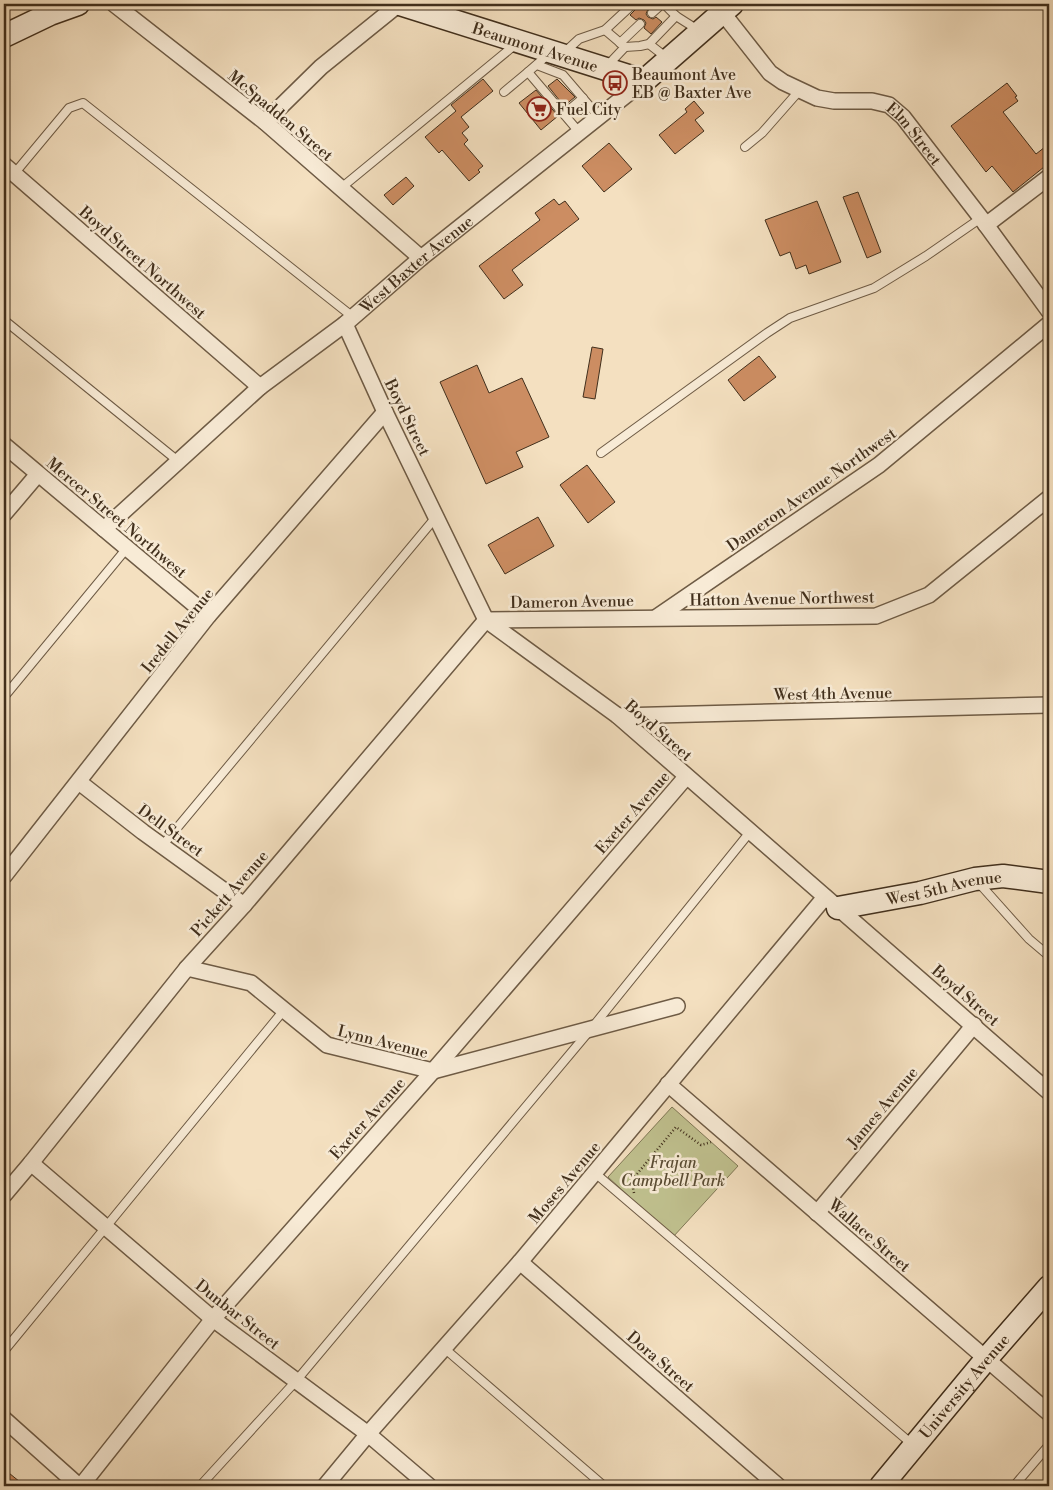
<svg xmlns="http://www.w3.org/2000/svg" width="1053" height="1490" font-family="'Libre Bodoni',serif">
  <rect width="100%" height="100%" fill="#f4e0c0"/>
  <filter id="stains"><feTurbulence type="fractalNoise" baseFrequency=".004" numOctaves="4"/><feColorMatrix values="0 0 0 0 .2 0 0 0 0 .09 0 0 0 0 .02 0 0 0 .5 -.17"/></filter>
  <radialGradient id="worn" r=".72"><stop offset=".6" stop-color="#630" stop-opacity="0"/><stop offset="1" stop-color="#630" stop-opacity=".3"/></radialGradient>
  <path fill="#c0c18f" stroke="#807856" d="M672,1107L738,1166L673,1237L608,1177Z"/>
  <g fill="#cc8d62" stroke="#412f1c">
    <path d="M639,4H642L648,9L646,14L648,17L653,19L656,17L662,22L651,34L644,28L646,23L644,20L639,18L636,20L630,15L637,8Z"/>
    <path d="M483,79L493,91L461,117L469,127L462,133L468,140L464,144L483,166L478,170L480,172L469,181L442,150L439,153L425,137L456,111L451,105Z"/>
    <path d="M557,79L575,97L564,106L548,86Z"/>
    <path d="M1007,83L1017,96L1015,97L1018,101L1003,112L1036,154L1045,147L1049,153V163L1013,192L992,166L986,172L951,126Z"/>
    <path d="M536,90L558,116L541,130L519,103Z"/>
    <path d="M694,101L704,113L695,120L704,131L675,154L659,135L687,112L685,109Z"/>
    <path d="M609,143L632,169L604,192L582,166Z"/>
    <path d="M406,177L414,186L393,205L384,195Z"/>
    <path d="M858,192L881,252L867,258L843,197Z"/>
    <path d="M554,199L559,205L565,201L579,219L512,270L523,285L504,299L479,266L540,220L535,213Z"/>
    <path d="M817,201L841,262L809,274L806,265L796,269L790,252L780,256L765,220Z"/>
    <path d="M592,347L603,349L595,399L583,397Z"/>
    <path d="M759,356L776,377L744,401L728,380Z"/>
    <path d="M477,365L489,393L522,378L549,437L516,452L523,467L486,484L440,382Z"/>
    <path d="M587,465L615,502L588,523L560,485Z"/>
    <path d="M538,517L554,546L505,574L488,545Z"/>
    <path d="M4,1469L25,1486H4Z"/>
  </g>
  <g fill="none" stroke-linecap="round" stroke-linejoin="round">
    <g stroke="#6e5b45" stroke-width="10">
      <g id="lane">
        <path d="M664,4L676,16L698,30"/>
        <path d="M652,13L662,4"/>
        <path d="M605,30L625,47L607,66"/>
        <path d="M620,43L640,24"/>
        <path d="M649,44L667,58"/>
        <path d="M625,47L640,46L649,44L676,16"/>
        <path d="M565,52L579,39L605,30L633,4"/>
        <path d="M550,53L528,72L579,132"/>
        <path d="M537,65L563,75L599,117"/>
        <path d="M504,92L528,72"/>
        <path d="M564,114L583,98"/>
        <path d="M745,147L762,133L799,91"/>
        <path d="M14,174L69,108L83,103L353,317"/>
        <path d="M341,188L516,44"/>
        <path d="M4,320L178,461"/>
        <path d="M601,453L767,333L790,318L874,288L926,256L981,218"/>
        <path d="M4,697L127,548"/>
        <path d="M162,846L436,517"/>
        <path d="M978,882L1029,939L1049,956"/>
        <path d="M595,1173L913,1445"/>
        <path d="M444,1348L604,1486"/>
        <path d="M4,1351L284,1010"/>
        <path d="M200,1486L296,1381L591,1029L750,832"/>
        <path d="M1014,1486L1049,1445"/>
      </g>
    </g>
    <g stroke="#6e5b45" stroke-width="18">
      <g id="street">
        <path d="M114,4L265,122L421,258"/>
        <path id="s1" d="M722,12L770,73L783,82L817,98L834,101H872L889,105L903,117L981,218L1049,311"/>
        <path d="M265,122L321,67L399,4"/>
        <path d="M4,165L260,387"/>
        <path d="M986,225L1049,177"/>
        <path d="M345,324L385,412L486,620L618,716L1049,1092"/>
        <path d="M4,445L208,616"/>
        <path d="M4,514L38,474"/>
        <path id="s2" d="M104,529L260,387L345,324L421,258L644,81"/>
        <path d="M657,617L879,465L1049,324"/>
        <path d="M618,716L1049,705"/>
        <path d="M79,782L143,832L244,905"/>
        <path d="M4,876L208,616L385,412"/>
        <path d="M187,968L251,983L327,1045L433,1071L677,1006"/>
        <path d="M668,1084L1049,1413"/>
        <path d="M31,1163L213,1319L368,1434L429,1486"/>
        <path d="M4,1195L31,1163L187,968L244,905L486,620L876,616L929,595L1049,498"/>
        <path d="M817,1213L974,1025"/>
        <path d="M520,1262L778,1486"/>
        <path d="M4,1419L79,1486"/>
        <path d="M81,1486L213,1319L433,1071L686,777"/>
        <path d="M325,1486L368,1434L520,1262L825,897"/>
      </g>
    </g>
    <g stroke="#412f1c" stroke-width="25">
      <g id="secondary">
        <path id="s3" d="M400,4L644,81L732,4"/>
        <path d="M4,36L50,14L78,4"/>
        <path id="s4" d="M838,908L920,893L975,879L1003,876L1049,882"/>
        <path id="s5" d="M881,1486L987,1358L1049,1287"/>
      </g>
    </g>
    <g stroke="#412f1c" stroke-width="2.5" stroke-dasharray="1 2.5" stroke-linecap="butt">
      <path d="M634,1193L632,1180L676,1127L701,1145L711,1142"/>
      <path d="M18,1481L19,1486"/>
    </g>
    <use href="#lane" stroke="#f8ebd6" stroke-width="8"/>
    <use href="#street" stroke="#f8ebd6" stroke-width="15"/>
    <use href="#secondary" stroke="#f8ebd6" stroke-width="22"/>
  </g>
  <defs>
    <g id="bus-ring" transform="scale(1.25)"><circle r="9.5" fill="#f8ebd6" stroke="#8f2418" stroke-width="1.5"/><path d="M-5-6H5V4H4V6H2V4H-2V6H-4V4H-5ZM-3.5-4V0h7V-4ZM-3.5 1.2v1.5H-2V1.2ZM2 1.2v1.5H3.5V1.2Z" fill="#8f2418"/></g>
    <g id="supermarket-ring" transform="scale(1.25)"><circle r="9.5" fill="#f8ebd6" stroke="#8f2418" stroke-width="1.5"/><path d="M-6-5.5h2.5l.6 2H6L4.5 2H-2.5L-4.4-4H-6ZM-1.5 3.2a1.3 1.3 0 1 0 .1 0ZM3 3.2a1.3 1.3 0 1 0 .1 0Z" fill="#8f2418"/></g>
  </defs>
  <g fill-rule="evenodd">
    <use href="#bus-ring" x="615" y="83"/>
    <use href="#supermarket-ring" x="539" y="109"/>
  </g>
  <g text-anchor="middle" stroke-width="5" stroke-linejoin="round" paint-order="stroke">
    <g font-size="16" fill="#412f1c" stroke="#f8ebd6">
      <text dy="6" stroke="none"><textPath href="#s3" startOffset="142">Beaumont Avenue</textPath></text>
      <text transform="translate(281 115) rotate(40)" y="6">McSpadden Street</text>
      <text dy="6" stroke="none"><textPath href="#s1" startOffset="242">Elm Street</textPath></text>
      <text transform="translate(143 262) rotate(41)" y="6">Boyd Street Northwest</text>
      <text dy="6" stroke="none"><textPath href="#s2" startOffset="410">West Baxter Avenue</textPath></text>
      <text transform="translate(408 417) rotate(64)" y="6">Boyd Street</text>
      <text transform="translate(811 489) rotate(-35)" y="6">Dameron Avenue Northwest</text>
      <text transform="translate(117 517) rotate(40)" y="6">Mercer Street Northwest</text>
      <text transform="translate(782 598) rotate(-1)" y="6">Hatton Avenue Northwest</text>
      <text transform="translate(572 601) rotate(-1)" y="6">Dameron Avenue</text>
      <text transform="translate(177 630) rotate(-51)" y="6">Iredell Avenue</text>
      <text transform="translate(833 693) rotate(-1)" y="6">West 4th Avenue</text>
      <text transform="translate(659 730) rotate(41)" y="6">Boyd Street</text>
      <text transform="translate(632 812) rotate(-49)" y="6">Exeter Avenue</text>
      <text transform="translate(171 830) rotate(36)" y="6">Dell Street</text>
      <text dy="6" stroke="none"><textPath href="#s4" startOffset="108">West 5th Avenue</textPath></text>
      <text transform="translate(229 893) rotate(-49)" y="6">Pickett Avenue</text>
      <text transform="translate(966 995) rotate(41)" y="6">Boyd Street</text>
      <text transform="translate(383 1041) rotate(14)" y="6">Lynn Avenue</text>
      <text transform="translate(882 1107) rotate(-50)" y="6">James Avenue</text>
      <text transform="translate(367 1118) rotate(-48)" y="6">Exeter Avenue</text>
      <text transform="translate(564 1182) rotate(-50)" y="6">Moses Avenue</text>
      <text transform="translate(870 1235) rotate(41)" y="6">Wallace Street</text>
      <text transform="translate(238 1314) rotate(38)" y="6">Dunbar Street</text>
      <text transform="translate(661 1361) rotate(41)" y="6">Dora Street</text>
      <text dy="6" stroke="none"><textPath href="#s5" startOffset="130">University Avenue</textPath></text>
    </g>
    <g font-size="16" fill="#412f1c" stroke="#f8ebd6" text-anchor="start">
      <text x="632" y="80">Beaumont Ave<tspan x="632" dy="18">EB @ Baxter Ave</tspan></text>
      <text x="556" y="115">Fuel City</text>
    </g>
    <g font-size="16" font-style="italic" fill="#5a4c33" stroke="#f8ebd6">
      <text x="673" y="1168">Frajan<tspan x="673" dy="18">Campbell Park</tspan></text>
    </g>
  </g>
  <rect width="1053" height="1490" fill="none" stroke="#f4e0c0" stroke-width="20"/>
  <rect x="5" y="5" width="1043" height="1480" fill="none" stroke="#412f1c" stroke-width="2.5"/>
  <rect x="10" y="10" width="1033" height="1470" fill="none" stroke="#412f1c"/>
  <rect width="100%" height="100%" filter="url(#stains)"/>
  <rect width="100%" height="100%" fill="url(#worn)"/>
</svg>
